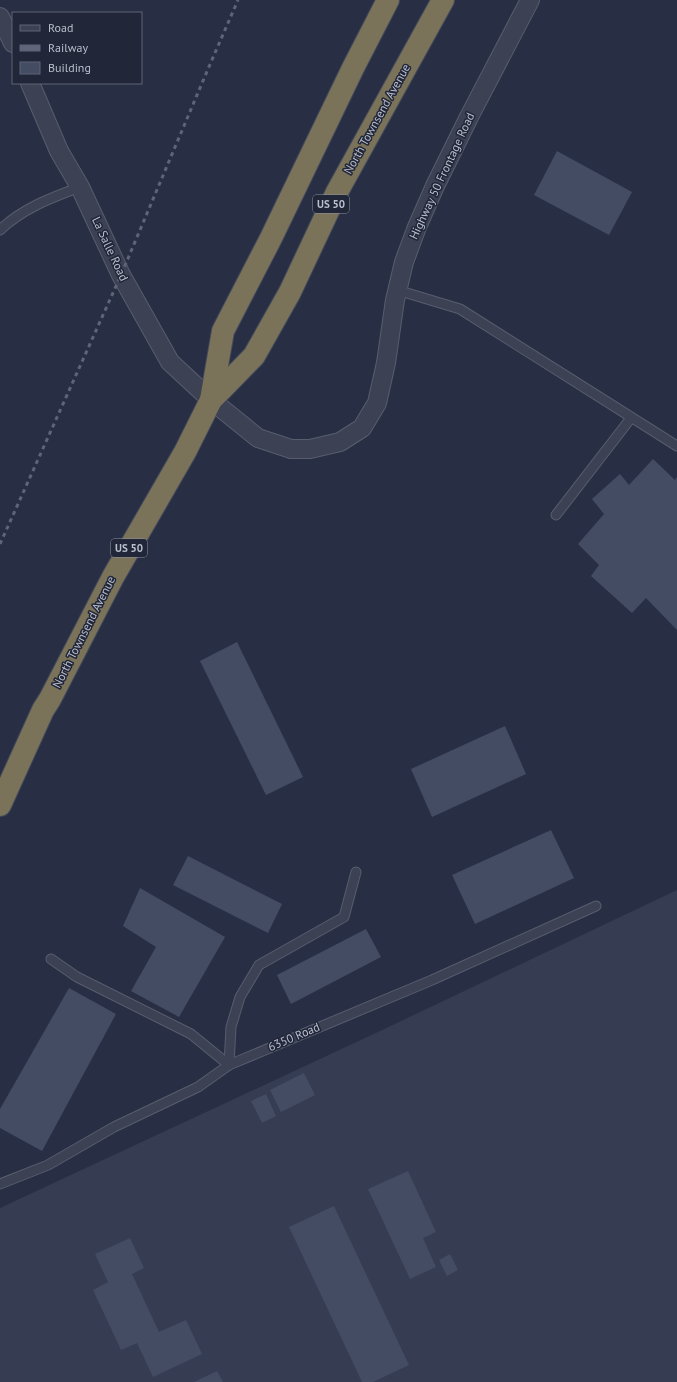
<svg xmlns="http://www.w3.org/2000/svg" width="677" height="1382" font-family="'PT Sans',sans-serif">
  <rect width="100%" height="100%" fill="#282f44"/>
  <path fill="#363c51" d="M677,890V1382H0V1208L380,1031Z"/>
  <g fill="#444c64">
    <path d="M557,151L632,192L609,235L534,195Z"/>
    <path d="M653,459L675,480L677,477V630L646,598L632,613L591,576L599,565L578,544L604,514L592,499L620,474L629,485Z"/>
    <path d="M237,642L303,777L266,795L200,661Z"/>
    <path d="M505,726L526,774L432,817L411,769Z"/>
    <path d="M551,830L574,878L475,924L452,875Z"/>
    <path d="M188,856L282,904L268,933L173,885Z"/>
    <path d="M140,888L225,937L179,1017L131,991L156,947L123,926Z"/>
    <path d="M366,929L381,957L291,1004L277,975Z"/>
    <path d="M69,988L116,1014L42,1151L0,1128V1109Z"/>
    <path d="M304,1073L315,1095L281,1112L270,1090Z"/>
    <path d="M266,1094L276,1116L262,1123L251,1101Z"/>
    <path d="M408,1171L436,1232L423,1238L436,1267L410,1279L368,1189Z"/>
    <path d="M334,1206L409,1365L373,1382H362L289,1227Z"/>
    <path d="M130,1238L144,1268L132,1274L159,1332L186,1320L202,1354L153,1377L137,1343L121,1350L93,1290L108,1282L95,1254Z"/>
    <path d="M450,1254L458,1270L447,1276L439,1260Z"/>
    <path d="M217,1371L223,1382H194Z"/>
  </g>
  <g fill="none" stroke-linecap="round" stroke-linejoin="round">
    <g stroke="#585d6e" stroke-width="11">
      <g id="lane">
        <path d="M0,230C23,208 51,198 80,187"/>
        <path d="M397,290L460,309L677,446"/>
        <path d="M556,515L631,418"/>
        <path d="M51,959L77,977L191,1034L229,1065"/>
        <path d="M229,1065L231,1027L240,997L259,965L344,917L356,872"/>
        <path d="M0,1184L48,1165L114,1127L198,1087L229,1065L432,980L596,906"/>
      </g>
    </g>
    <g stroke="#585d6e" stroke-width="20">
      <g id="street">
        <path d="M0,17L13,43"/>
        <path d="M30,83L59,151L80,187L121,275L170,362L211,400L258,438L291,449H310L340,442L362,428L377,403L386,363L395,300L404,262L417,227L435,186L469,117L530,0"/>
      </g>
    </g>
    <g stroke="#444a5b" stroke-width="24">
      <g id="highway">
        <path d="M211,400L223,331L271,238L353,68L388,0"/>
        <path d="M0,805L43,710L50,699L113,577L185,452L211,400L254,356L290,292L337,192L443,0"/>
      </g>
    </g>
    <use href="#lane" stroke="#3c4254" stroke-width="9"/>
    <use href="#street" stroke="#3c4254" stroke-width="18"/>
    <use href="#highway" stroke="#7a7259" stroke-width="22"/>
    <path stroke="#5e657b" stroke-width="3" stroke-dasharray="4 4" stroke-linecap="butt" d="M0,544L121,275L208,69L238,0"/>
  </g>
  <g text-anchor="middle" stroke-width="3" stroke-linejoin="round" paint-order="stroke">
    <g fill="#212739" stroke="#8c91a1" stroke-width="1">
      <rect x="313" y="195" width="36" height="18" rx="3"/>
      <rect x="111" y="539" width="36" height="18" rx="3"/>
    </g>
    <g font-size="11" font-weight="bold" fill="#babecd">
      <text x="331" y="208">US 50</text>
      <text x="129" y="552">US 50</text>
    </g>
    <g font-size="12" fill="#babecd" stroke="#212739">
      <text transform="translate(377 119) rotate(-61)" y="4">North Townsend Avenue</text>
      <text transform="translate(442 176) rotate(-65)" y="4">Highway 50 Frontage Road</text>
      <text transform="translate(110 249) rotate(65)" y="4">La Salle Road</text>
      <text transform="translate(84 632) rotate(-63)" y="4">North Townsend Avenue</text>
      <text transform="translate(294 1037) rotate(-23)" y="4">6350 Road</text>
    </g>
  </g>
  <rect x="12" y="12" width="130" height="72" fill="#212739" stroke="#5e6374"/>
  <rect x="20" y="25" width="20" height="6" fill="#3c4254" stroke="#5e6374"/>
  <text x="48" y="32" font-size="12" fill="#babecd">Road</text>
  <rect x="20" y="45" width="20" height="6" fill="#5e657b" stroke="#5e6374"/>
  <text x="48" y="52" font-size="12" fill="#babecd">Railway</text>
  <rect x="20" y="62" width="20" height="12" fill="#444c64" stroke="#5e6374"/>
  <text x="48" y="72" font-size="12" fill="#babecd">Building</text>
</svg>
